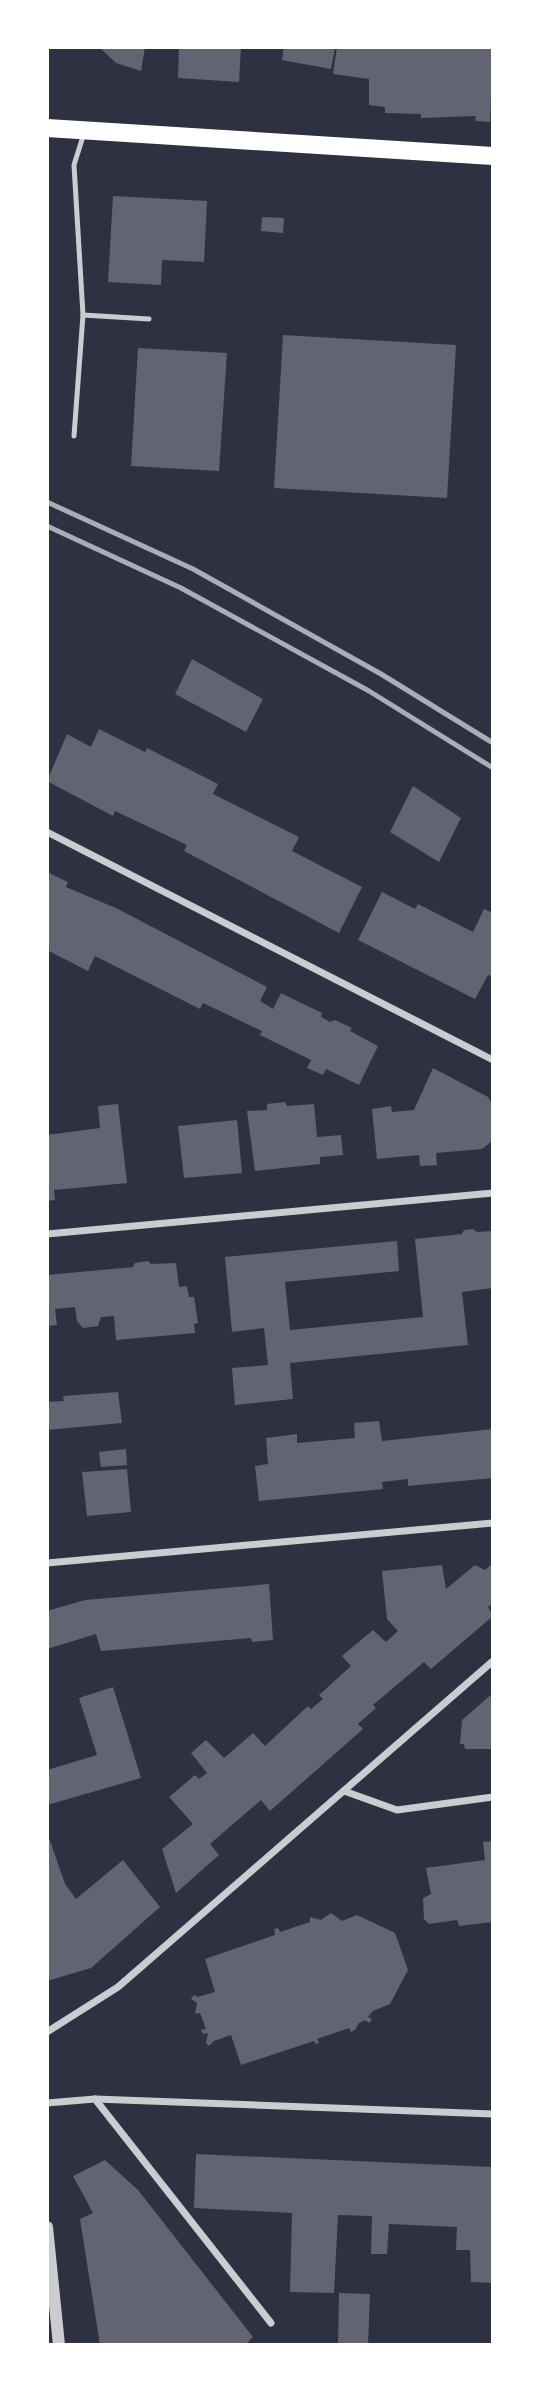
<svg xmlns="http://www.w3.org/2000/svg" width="540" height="2392" font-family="Poppins,sans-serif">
  <rect width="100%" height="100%" fill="#2d3142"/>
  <g fill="#626471">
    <path d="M99,47H145L141,71L116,63Z"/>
    <path d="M179,47H241L239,82L178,78Z"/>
    <path d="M284,47H335L331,69L282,60Z"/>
    <path d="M337,47H493L490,122L475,121L476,116L421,118V114L385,113V107L369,105V79L333,74Z"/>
    <path d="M113,196L207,201L204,262L162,260L161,285L108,282Z"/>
    <path d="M262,217L284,218L283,233L261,231Z"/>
    <path d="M283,335L456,345L447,498L274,488Z"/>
    <path d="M138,348L227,353L219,471L131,466Z"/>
    <path d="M192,659L263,699L246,732L175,694Z"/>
    <path d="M99,729L145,752L147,748L218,784L213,794L299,837L292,851L362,887L339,933L184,851L187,845L115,811L113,816L47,781L67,734L91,747Z"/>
    <path d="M413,786L461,818L439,862L390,832Z"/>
    <path d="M47,872L68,882L66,887L118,909L267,987L260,1001L273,1009L281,993L322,1013L321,1017L330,1022L335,1020L352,1028L350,1031L378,1046L359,1085L326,1069L323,1075L307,1068L311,1060L260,1035L262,1031L203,1003L200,1009L95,956L88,971L47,950Z"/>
    <path d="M382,892L415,909L418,904L473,932L484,909L493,913V977L488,975L475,999L358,940Z"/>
    <path d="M433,1068L488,1097L493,1106L491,1142L482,1149L436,1153L437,1165L420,1166L419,1155L377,1159L372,1109L391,1106L392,1112L414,1110Z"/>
    <path d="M285,1102L287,1106L314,1104L317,1137L341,1135L343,1155L320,1157V1164L255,1171L247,1111L267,1110V1104Z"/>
    <path d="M118,1104L127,1183L54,1190L55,1200L47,1201V1135L100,1128L98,1106Z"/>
    <path d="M237,1120L242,1173L184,1178L178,1126Z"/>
    <path d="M473,1229L477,1232L493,1231V1288L462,1292L468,1345L290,1363L293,1399L235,1405L232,1368L268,1365L264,1328L232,1332L225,1257L397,1241L399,1271L285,1282L290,1330L423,1317L415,1239L462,1234L464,1230Z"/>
    <path d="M148,1261L151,1264L176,1263L179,1287L187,1286L189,1297H194L198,1323L194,1324L195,1333L116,1340L114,1316L101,1317L98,1326L83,1328L77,1321L75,1307L55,1309L57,1325L47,1326V1275L133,1267L135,1263Z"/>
    <path d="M118,1392L122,1423L47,1430V1402L64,1401L63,1396Z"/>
    <path d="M379,1421L382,1441L493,1429V1478L408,1486V1479L382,1482L383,1489L259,1501L255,1466L268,1464L266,1438L297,1434V1443L355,1438L354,1423Z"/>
    <path d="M126,1449L127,1465L101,1467L99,1452Z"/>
    <path d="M127,1469L131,1512L87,1516L82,1472Z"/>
    <path d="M493,1563V1603L488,1607L493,1616L431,1669L424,1662L373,1705L376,1708L358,1724L363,1729L270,1811L261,1800L210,1844L219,1855L176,1893L162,1849L193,1824L169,1797L195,1775L199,1779L207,1773L191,1753L206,1740L224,1758L253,1733L265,1746L308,1706L311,1709L323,1699L319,1695L351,1666L342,1656L373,1630L386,1642L398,1631L387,1619L382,1571L442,1565L446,1589L475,1565L485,1570Z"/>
    <path d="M269,1584L273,1640L252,1642L251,1638L101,1651L96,1634L47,1649V1611L85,1600Z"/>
    <path d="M113,1687L141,1778L47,1805V1770L97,1755L79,1698Z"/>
    <path d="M493,1693V1749H465L464,1744H460L462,1720Z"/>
    <path d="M47,1832L65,1884L76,1899L123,1860L160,1907L91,1968L47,1981Z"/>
    <path d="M493,1841V1922L459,1926L457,1920L429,1924L424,1919L423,1898L431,1894L426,1868L485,1860L483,1842Z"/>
    <path d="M331,1913L342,1921L357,1915L395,1933L408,1970L390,2004L373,2011L368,2017L372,2019L369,2023L365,2020L359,2023L355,2030L351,2032L349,2028L317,2039L319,2043L316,2044L314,2041L241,2065L231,2035L214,2041L209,2046L206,2043L208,2033L203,2034L201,2030L206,2029L200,2013L195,2014L197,2003L191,1999L194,1995L198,1997L215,1992L205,1959L275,1935L274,1929L278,1928L280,1932L310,1922V1917L321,1920Z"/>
    <path d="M196,2154L493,2167V2283L471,2282L470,2250H456L457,2227L389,2224L387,2254H371L372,2216L338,2215L334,2293L290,2292L292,2213L194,2208Z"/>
    <path d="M105,2160L138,2190L253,2337L245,2345H100L80,2219L93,2213L73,2176Z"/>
    <path d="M339,2293L370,2294L368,2345H338Z"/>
  </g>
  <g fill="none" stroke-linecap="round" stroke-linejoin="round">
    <g stroke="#caccd0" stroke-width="5">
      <path d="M83,315L149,319"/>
      <path d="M74,436L83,315L74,165L84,133"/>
    </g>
    <g stroke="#caccd0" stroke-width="7">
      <path d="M47,832L493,1060"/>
      <path d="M47,1234L493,1193"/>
      <path d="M47,1563L493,1523"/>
      <path d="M344,1791L397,1810L493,1797"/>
      <path d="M47,2032L118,1987L493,1661"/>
      <path d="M95,2099L271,2323"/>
      <path d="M47,2103L95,2099L493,2114"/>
    </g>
    <path stroke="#caccd0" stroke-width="12" d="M47,2227L59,2345"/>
    <path stroke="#fff" stroke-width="18" d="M47,128L493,156"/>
    <g stroke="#abadb3" stroke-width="5">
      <path d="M47,502L193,569L381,674L493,743"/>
      <path d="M47,526L181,588L369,691L493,768"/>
    </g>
  </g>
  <rect width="540" height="2392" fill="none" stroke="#ffffff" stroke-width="98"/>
</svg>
